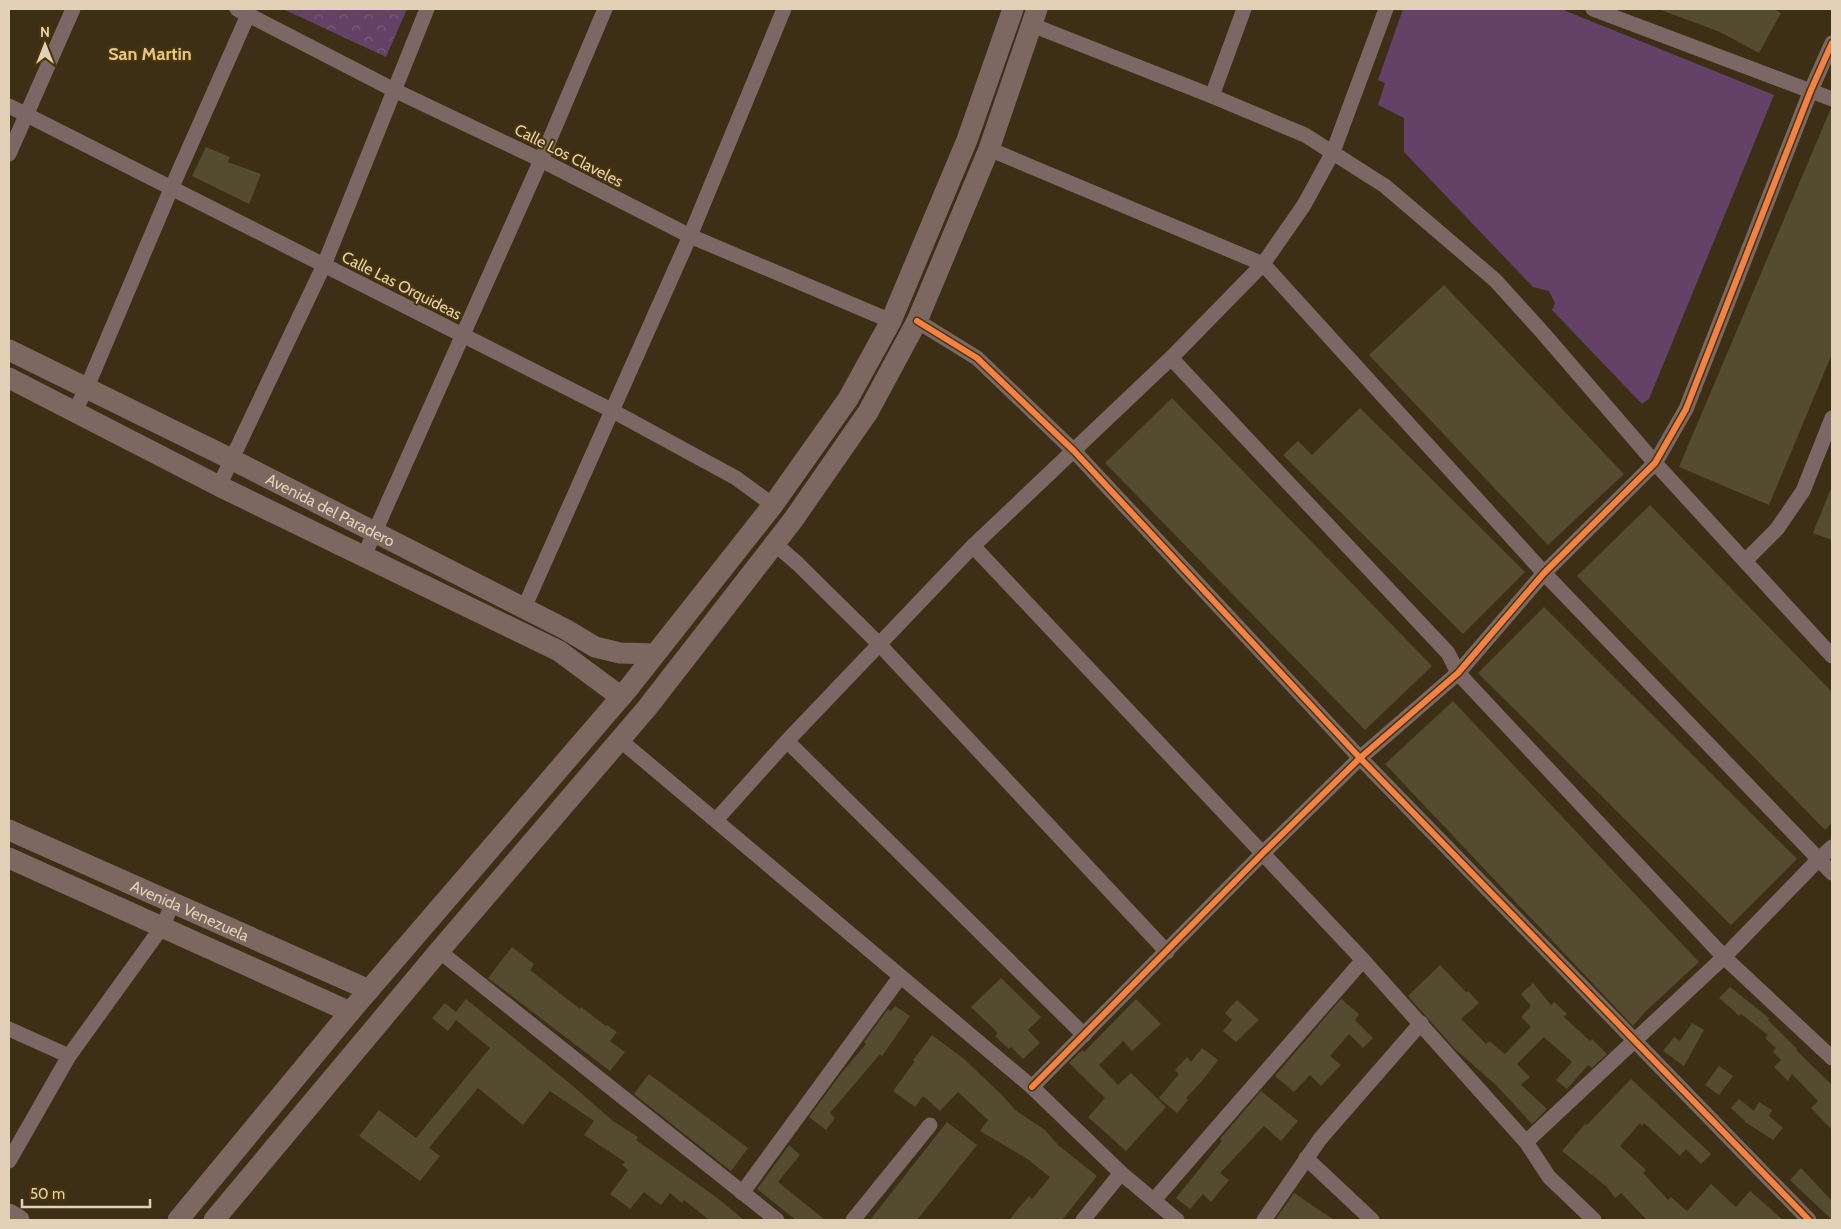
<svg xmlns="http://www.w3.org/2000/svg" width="1841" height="1229" font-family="Cabin,sans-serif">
  <defs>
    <pattern id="park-crowns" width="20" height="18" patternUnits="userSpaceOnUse" patternTransform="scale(1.25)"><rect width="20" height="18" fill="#644166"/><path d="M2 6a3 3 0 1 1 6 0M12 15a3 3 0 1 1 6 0" fill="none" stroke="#7a5b7a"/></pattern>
  </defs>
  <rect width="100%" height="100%" fill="#3c2f16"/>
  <path fill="url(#park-crowns)" d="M283,9H407L386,57Z"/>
  <path fill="#644166" d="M1403,9H1561L1774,95L1649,399L1642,404L1552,310L1555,303L1549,291L1533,287L1404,152V118L1378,105L1385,83L1378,80Z"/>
  <g fill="#544b31">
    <path d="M1662,9H1774L1781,13L1759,53L1720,32L1661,10Z"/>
    <path d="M1831,108H1832V354L1769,505L1679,467Z"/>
    <path d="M206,147L230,157L228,162L261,174L249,204L192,176Z"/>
    <path d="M1444,285L1624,474L1548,545L1369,355Z"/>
    <path d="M1172,398L1432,666L1365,730L1105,463Z"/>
    <path d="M1360,408L1525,572L1463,634L1283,455L1298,441L1312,455Z"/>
    <path d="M1832,486V540L1813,533Z"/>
    <path d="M1650,505L1832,692V823L1825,830L1577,576Z"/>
    <path d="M1544,607L1797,859L1731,925L1478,673Z"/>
    <path d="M1453,701L1699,962L1645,1012L1633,1026L1385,764Z"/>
    <path d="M512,947L534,964L530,970L580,1009L581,1007L606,1026L607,1025L617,1032L610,1041L625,1052L610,1071L488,978Z"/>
    <path d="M1440,965L1466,992L1468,991L1479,1003L1461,1019L1486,1044L1489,1041L1505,1054L1531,1027L1521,1017L1531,1006L1521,994L1533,983L1551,1005L1554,1002L1567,1014L1564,1017L1590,1041L1592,1039L1607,1054L1592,1068L1588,1065L1567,1089L1556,1080L1572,1062L1544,1037L1517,1064L1530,1077L1521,1085L1547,1109L1532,1124L1496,1085L1455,1049L1408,996Z"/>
    <path d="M1001,978L1041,1017L1028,1030L1040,1043L1023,1059L1011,1047L1009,1049L995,1036L998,1033L971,1007Z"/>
    <path d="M1730,987L1769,1018L1768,1020L1797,1049L1796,1050L1832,1085V1130L1811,1108L1818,1101L1792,1074L1788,1081L1774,1067L1781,1060L1773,1052L1776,1048L1765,1038L1768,1035L1741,1014L1739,1016L1734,1011L1719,998Z"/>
    <path d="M466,999L573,1086L613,1121L638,1137L636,1140L716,1197L744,1220H709L684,1200L682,1203L670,1193L661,1205L644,1192L630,1209L610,1194L628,1170L622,1165L625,1162L584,1135L594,1121L550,1091L523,1125L478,1088L429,1148L440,1156L420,1181L359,1136L379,1110L416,1138L490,1048L456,1020L448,1031L432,1018L445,1003L456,1012Z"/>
    <path d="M1136,999L1161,1024L1132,1051L1123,1041L1099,1065L1118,1085L1131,1073L1166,1107L1126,1151L1088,1117L1105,1098L1069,1063L1082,1050L1084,1052Z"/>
    <path d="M1341,999L1359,1014L1355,1020L1373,1038L1363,1048L1349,1034L1330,1056L1341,1065L1321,1086L1310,1075L1294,1092L1275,1076Z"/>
    <path d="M1237,1000L1259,1020L1236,1042L1223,1031L1232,1020L1225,1013Z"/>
    <path d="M895,1006L910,1016L882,1056L880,1054L830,1113L835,1118L826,1130L809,1117L843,1071L866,1044L864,1042L888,1009L891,1011Z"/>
    <path d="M1692,1023L1704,1030L1684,1066L1663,1051L1674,1037L1680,1041Z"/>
    <path d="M932,1035L964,1059L1003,1096L1015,1110L1045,1130L1058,1145L1097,1176L1062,1220H1009L1029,1196L1032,1199L1050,1177L1026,1158L980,1131L988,1120L958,1092L940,1111L923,1096L915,1107L893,1091L915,1061L913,1060Z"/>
    <path d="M1202,1048L1218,1060L1203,1080L1186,1098L1188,1100L1177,1113L1159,1098L1179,1074L1175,1070L1187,1057L1191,1062Z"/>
    <path d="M1719,1066L1733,1076L1719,1095L1705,1085Z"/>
    <path d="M649,1074L748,1148L731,1171L634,1094Z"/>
    <path d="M1631,1079L1711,1154L1701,1164L1686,1149L1680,1156L1644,1123L1642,1126L1640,1123L1620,1146L1646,1170L1643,1173L1668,1200L1671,1197L1687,1211L1711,1184L1736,1207L1750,1191L1783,1220H1647L1621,1193L1615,1198L1607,1187L1562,1151L1585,1124L1587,1125Z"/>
    <path d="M1261,1091L1298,1121L1281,1141L1264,1126L1220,1173L1229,1180L1211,1202L1203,1194L1190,1209L1176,1198L1222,1141L1220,1139Z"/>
    <path d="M1739,1099L1754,1111L1759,1102L1772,1110L1769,1116L1783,1128L1773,1140L1745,1122V1121L1731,1108Z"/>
    <path d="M947,1122L977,1145L917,1220H870Z"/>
    <path d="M789,1145L800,1155L778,1182L825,1220H796L757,1189Z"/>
    <path d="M1801,1168L1832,1201V1220L1790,1180Z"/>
    <path d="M1294,1193L1334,1220H1275Z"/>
  </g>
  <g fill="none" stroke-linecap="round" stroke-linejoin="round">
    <g stroke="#7b6864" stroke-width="15">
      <path d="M237,9L394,90L541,160L690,236L891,321"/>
      <path d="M1593,9L1832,99"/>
      <path d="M1032,25L1212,96L1305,135L1385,186L1495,280L1543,333L1655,463L1832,656"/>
      <path d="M1212,96L1244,9"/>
      <path d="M9,106L611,410L736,478L773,505"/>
      <path d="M989,149L1263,264L1544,573L1832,873"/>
      <path d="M9,154L73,9"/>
      <path d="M917,321L977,358L1074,451L1360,758L1809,1220"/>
      <path d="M1171,358L1448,653L1458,673L1724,957L1832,1058"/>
      <path d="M75,411L87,387L171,189L248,15"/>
      <path d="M219,486L324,265L427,9"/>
      <path d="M775,544L798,564L880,645L1167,952"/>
      <path d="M973,546L1363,960L1526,1142L1549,1177L1594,1220"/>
      <path d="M364,556L541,160L605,9"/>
      <path d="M1745,561L1777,529L1803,491L1832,418"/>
      <path d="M524,608L690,236L784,9"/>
      <path d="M620,740L1032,1087L1121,1173L1177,1220"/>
      <path d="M787,741L1084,1035"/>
      <path d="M716,820L787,741L973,546L1171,358L1263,264L1304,205L1333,152L1386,9"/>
      <path d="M439,951L777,1220"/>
      <path d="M9,1029L69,1056"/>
      <path d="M1032,1087L1263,853L1360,758L1458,673L1544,573L1655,463L1686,409L1811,90L1832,43"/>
      <path d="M1526,1142L1724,957L1818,860L1832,847"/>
      <path d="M1306,1158L1372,1220"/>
      <path d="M9,1161L69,1056L162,927L173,903"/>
      <path d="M742,1193L900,977"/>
      <path d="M1154,1200L1363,960"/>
      <path d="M853,1220L930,1125"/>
      <path d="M1083,1220L1121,1173"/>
      <path d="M1264,1220L1320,1139L1421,1023"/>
    </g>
    <g stroke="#7d6861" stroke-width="21">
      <path id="s1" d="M9,350L231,459L565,629L595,647L620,653L655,654"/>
      <path d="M9,378L219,486L559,651L621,697"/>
      <path id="s2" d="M9,830L369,990"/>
      <path d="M9,858L350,1012"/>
      <path d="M9,1214L19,1220"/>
      <path d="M178,1220L350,1012L627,690L773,505L848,399L891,321L967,140L1013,9"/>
      <path d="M214,1220L439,951L647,708L793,520L868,412L917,321L989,149L1037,9"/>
    </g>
    <g stroke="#4b3507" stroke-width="9">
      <g id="cycleway">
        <path d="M917,321L977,358L1074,451L1360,758L1809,1220"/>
        <path d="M1032,1087L1263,853L1360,758L1458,673L1544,573L1655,463L1686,409L1811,90L1832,43"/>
      </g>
    </g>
    <use href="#cycleway" stroke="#f48246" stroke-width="6"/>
  </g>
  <g text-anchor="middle" stroke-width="4" stroke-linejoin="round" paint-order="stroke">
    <g font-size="16" fill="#e2d1b6" stroke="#4b3507">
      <text transform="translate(569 155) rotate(27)" y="6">Calle Los Claveles</text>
      <text transform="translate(402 285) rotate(27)" y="6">Calle Las Orquideas</text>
      <text dy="6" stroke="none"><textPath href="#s1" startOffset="359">Avenida del Paradero</textPath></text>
      <text dy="6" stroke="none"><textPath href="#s2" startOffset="198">Avenida Venezuela</textPath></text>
    </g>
    <g font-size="18" font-weight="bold" fill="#e6c48b" stroke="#4b3507">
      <text x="150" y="60">San Martin</text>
    </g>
  </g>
  <rect width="1841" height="1229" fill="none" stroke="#e2d1b6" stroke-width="20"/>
  <g transform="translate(45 45)" stroke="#4b3507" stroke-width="4" paint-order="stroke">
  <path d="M0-4L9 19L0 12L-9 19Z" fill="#e2d1b6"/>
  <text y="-8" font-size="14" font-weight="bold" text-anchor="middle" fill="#e2d1b6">N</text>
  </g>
  <path d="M22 1199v8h128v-8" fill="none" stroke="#e2d1b6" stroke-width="2.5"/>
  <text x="30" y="1199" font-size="15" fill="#e2d1b6" stroke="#4b3507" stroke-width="4" paint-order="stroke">50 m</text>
</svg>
